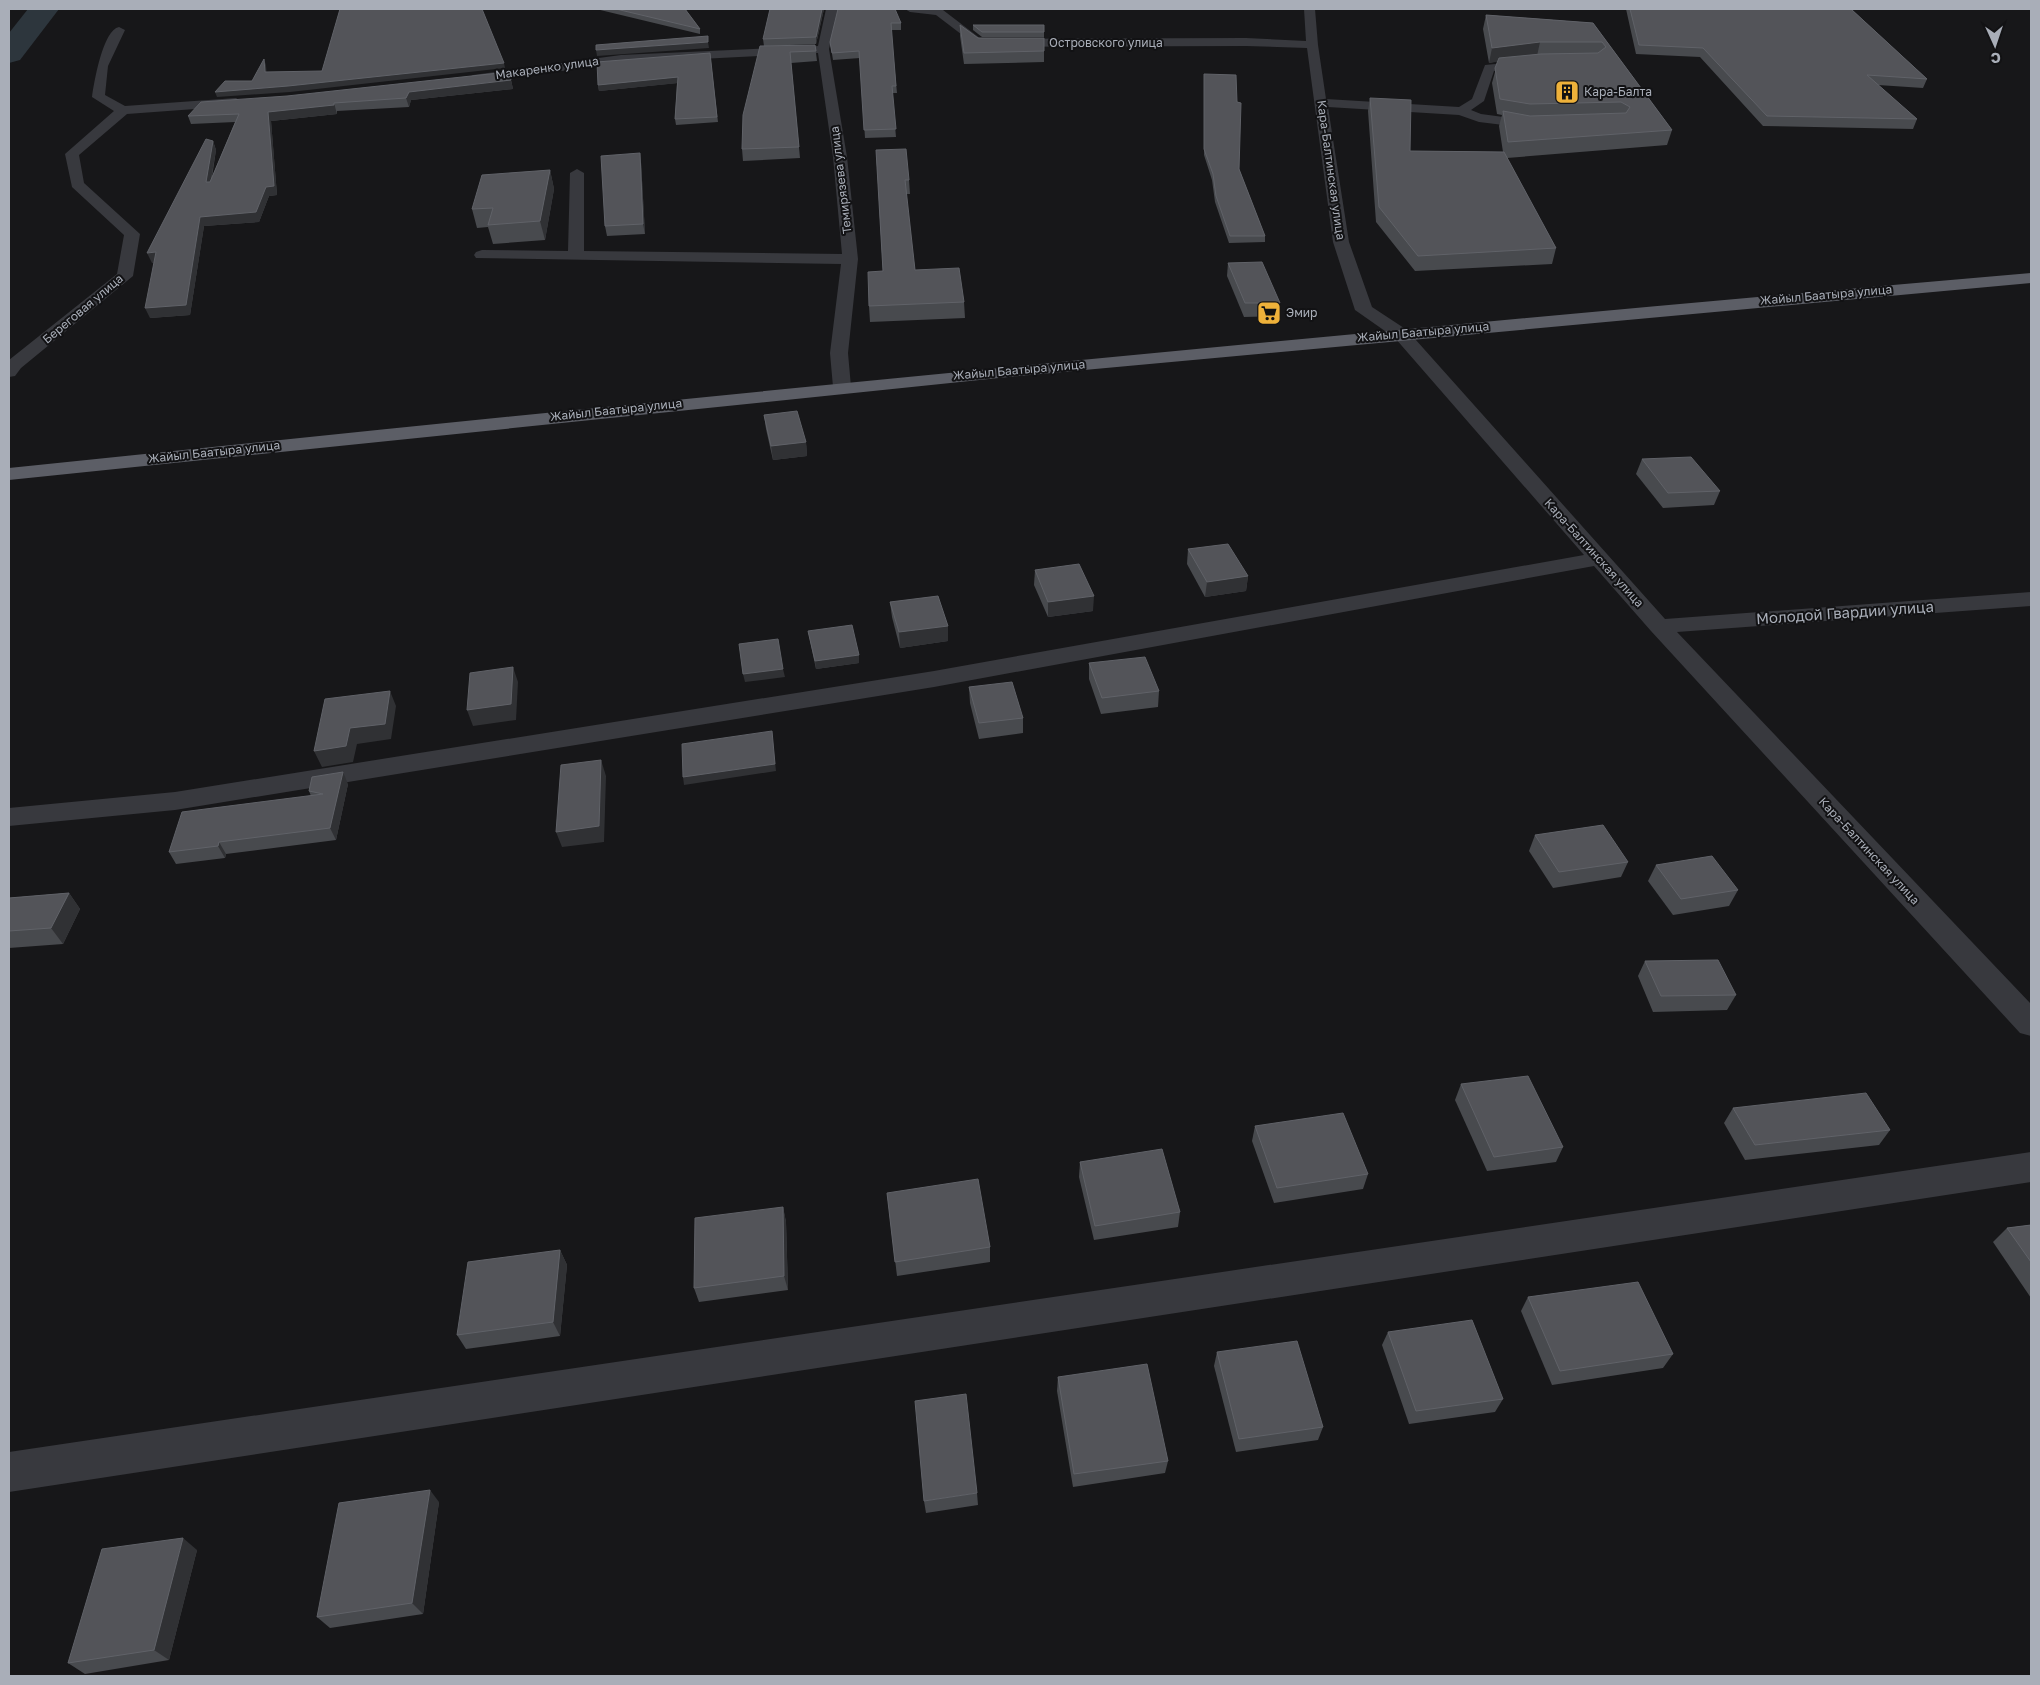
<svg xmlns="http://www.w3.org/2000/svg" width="2040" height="1685" font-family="'Golos Text',sans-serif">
  <rect width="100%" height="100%" fill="#171719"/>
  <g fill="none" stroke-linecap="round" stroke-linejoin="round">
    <path fill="#2d363d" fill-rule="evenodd" d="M28,9H59L20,60L9,63V33Z"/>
    <g fill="#38393e" fill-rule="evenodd">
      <path d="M826,9H838L829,49L847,157L858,259L848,353L851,387L849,391H835L833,387L830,353L841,264L476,258L474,255L476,252L482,250L568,251L570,173L577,169L584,173V251L842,254L833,157L818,53L621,63L473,83L467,79L473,75L621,55L818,46Z"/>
      <path d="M905,9L943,10L981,39L1246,38L1306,41L1304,9H1315L1318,45L1326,99L1459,107L1472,99L1485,65L1536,60L1538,63L1536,66L1494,71L1484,101L1471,110L1481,114L1542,122L1544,125L1542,128L1537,129L1479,122L1459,115L1328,107L1349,242L1372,307L1407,330L1665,619L2031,592V606L1677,632L2031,1004V1036L2020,1033L1651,631L1594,566L934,687L175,810L9,826V808L175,792L934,671L1584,555L1395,338L1355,310L1333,242L1307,48L1246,46L978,47L936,15L910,12Z"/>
      <path d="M119,27L125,30L108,66L105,95L125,106L236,98L242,102L236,106L127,114L79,155L84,183L140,234L133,276L21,368L15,376L9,377V360L117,274L124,235L72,187L65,154L114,111L92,97C94,82 103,30 119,27Z"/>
      <path d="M2031,1152V1182L9,1492V1452Z"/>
    </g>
    <path fill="#5c5e66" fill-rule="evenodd" d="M2031,273V283L1019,376L9,480V468C683,398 1356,331 2031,273Z"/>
  </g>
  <g fill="#484a4e">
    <path d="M596,9H685L700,29V34Z"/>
    <path d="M824,9L816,44L764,46L763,39Z"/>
    <path d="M838,9L901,23V30H891L897,93H892L896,137L865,138L860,58L833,60L830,42Z"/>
    <path d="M1626,9H1851L1927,79L1923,88L1878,85L1917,119L1913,129L1763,126L1700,57L1636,54Z"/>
    <path d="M1486,15L1593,23L1672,130L1667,145L1507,158L1556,248L1552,264L1415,271L1376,222L1368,111L1370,98L1410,151L1503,152L1499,126L1502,115L1497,114L1492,83L1498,61L1489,63L1483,29Z"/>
    <path d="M960,25L978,38L1044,51V62L964,64L960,36Z"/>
    <path d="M973,25H1044V37H982L973,30Z"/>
    <path d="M815,45L817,61L791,63L800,158L743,161L742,149L760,46Z"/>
    <path d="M710,53L718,122L676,125L675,119L677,83L599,91L598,85Z"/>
    <path d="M1204,74L1239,169L1265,236V242L1229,243L1215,202L1212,180L1204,155Z"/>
    <path d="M511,80L513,89L411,100L409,107L337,111V114L271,121L277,195L269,196L259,222L204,226L190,315L150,318L154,262L152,263L213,141L216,150L212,177L235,122L191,124L188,116Z"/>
    <path d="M876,150L909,180L910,194H906L915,270L964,302L965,318L870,322L869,306L883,271Z"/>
    <path d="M641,162L645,234L607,236L605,226Z"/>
    <path d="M550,170L554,189L545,240L493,244L488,227L477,228L472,209Z"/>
    <path d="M1228,263L1280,303L1278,316L1244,317L1227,276Z"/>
    <path d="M764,415L806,442L807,456L773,460L766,429Z"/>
    <path d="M1642,459L1720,491L1714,505L1663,508L1636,474Z"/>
    <path d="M1188,549L1248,576L1246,591L1205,597L1187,564Z"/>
    <path d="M1035,570L1093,611L1048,617L1034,585Z"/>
    <path d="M890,602L948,641L900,648L892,617Z"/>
    <path d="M808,631L859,663L816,669Z"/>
    <path d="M1089,663L1159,691L1158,707L1101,714L1089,679Z"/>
    <path d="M969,687L1023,718V733L979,739L970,703Z"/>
    <path d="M348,784L336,840L226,854L225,858L176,864L169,852L311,796L309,791Z"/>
    <path d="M1535,835L1628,862L1621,877L1553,888L1529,851Z"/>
    <path d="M1656,865L1738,890L1729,906L1673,915L1648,881Z"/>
    <path d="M69,893L80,909L63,944L9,948V898Z"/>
    <path d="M1645,961L1736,995L1727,1010L1653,1012L1638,976Z"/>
    <path d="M1461,1084L1563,1147L1556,1162L1487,1171L1455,1100Z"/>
    <path d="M1733,1108L1890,1130L1879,1145L1745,1160L1724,1123Z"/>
    <path d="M1255,1126L1368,1174L1363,1189L1274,1203L1252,1141Z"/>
    <path d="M1080,1162L1180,1212L1178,1227L1094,1240L1079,1177Z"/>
    <path d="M887,1193L990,1247V1262L897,1276Z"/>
    <path d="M783,1207L786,1222L788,1290L699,1302L694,1288Z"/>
    <path d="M2031,1225V1298L1993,1242L2007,1228Z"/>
    <path d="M560,1250L567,1265L560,1336L466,1349L457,1335Z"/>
    <path d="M1528,1297L1673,1354L1663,1368L1552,1385L1521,1311Z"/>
    <path d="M1388,1332L1503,1399L1495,1412L1409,1424L1382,1345Z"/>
    <path d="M1217,1352L1323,1427L1318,1440L1236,1452L1214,1366Z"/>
    <path d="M1058,1377L1168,1461L1165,1473L1073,1487L1057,1391Z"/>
    <path d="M977,1493L978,1505L926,1513L924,1501Z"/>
    <path d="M439,1502L423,1614L330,1628L317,1617Z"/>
    <path d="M197,1550L169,1660L85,1674L68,1663Z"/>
  </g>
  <g fill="#303134">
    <path d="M822,9H824L816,44V37Z"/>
    <path d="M708,42L709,48L597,56L596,50Z"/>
    <path d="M1540,42L1537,56L1489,63L1492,48Z"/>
    <path d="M264,59L266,65L267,78L265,72Z"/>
    <path d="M504,63L505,68L290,92L217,97L215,92Z"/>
    <path d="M678,77L679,83L599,91L598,85Z"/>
    <path d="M511,80L513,89L411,100L409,107L406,98L409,92Z"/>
    <path d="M334,103L337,114L271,121L277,195L269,196L259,222L204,226L190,315L150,318L145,308L200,217L266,187L268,112Z"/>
    <path d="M213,141L216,150L209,191L206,182Z"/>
    <path d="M640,153L641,162L645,234L643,224Z"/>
    <path d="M550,170L554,189L545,240L540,221Z"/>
    <path d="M156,252L160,262L152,263L147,253Z"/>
    <path d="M806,442L807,456L773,460L771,446Z"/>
    <path d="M1248,576L1246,591L1205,597L1207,582Z"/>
    <path d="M1094,596L1093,611L1048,617V602Z"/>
    <path d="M948,626V641L900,648L899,632Z"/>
    <path d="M859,655V663L816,669L815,661Z"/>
    <path d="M513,667L518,682L516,720L473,726L467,710Z"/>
    <path d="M783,669L785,677L745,682L743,674Z"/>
    <path d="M390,691L396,706L391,739L357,744L353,762L322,767L314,751L350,728Z"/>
    <path d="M772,731L776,771L684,785L683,777Z"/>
    <path d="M601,760L606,776L604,842L562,847L556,832Z"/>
    <path d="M343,772L348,784L336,840L330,828Z"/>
    <path d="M219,842L226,854L225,858L218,846Z"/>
    <path d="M69,893L80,909L63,944L51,928Z"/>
    <path d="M783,1207L786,1222L788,1290L784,1276Z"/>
    <path d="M560,1250L567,1265L560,1336L553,1322Z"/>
    <path d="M430,1490L439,1502L423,1614L412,1603Z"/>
    <path d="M183,1538L197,1550L169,1660L154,1650Z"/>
  </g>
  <g fill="#535459" stroke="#606268">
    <path d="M340,9H482L504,63L288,86L215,92L225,81H252L264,59L265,72L322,71Z"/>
    <path d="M616,9H685L700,29Z"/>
    <path d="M770,9H822L816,37L763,39Z"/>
    <path d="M838,9H895L901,23H891L896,86H892L896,129L864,130L859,51L832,53L830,42Z"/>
    <path d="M1630,9H1851L1927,79L1867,75L1917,119L1767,116L1703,48L1639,45Z"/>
    <path d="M1486,15L1593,23L1672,130L1508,142L1503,111L1530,116L1626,113L1630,107L1621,102L1530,104L1500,99L1495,68L1499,58L1541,54L1598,53L1606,47L1602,42H1540L1492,48Z"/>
    <path d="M960,25L978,38H1044V51L964,53Z"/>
    <path d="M973,25H1044V32H982Z"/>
    <path d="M708,36V42L596,50V45Z"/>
    <path d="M815,45L816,51L790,52L799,147L742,149L743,115L760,46Z"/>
    <path d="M710,53L717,117L675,119L678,77L598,85L597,62Z"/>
    <path d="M508,72L511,80L409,92L406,98L334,103V105L268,112L274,186L266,187L256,212L200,217L186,305L145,308L156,252L147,253L206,139L213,141L206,182H210L239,114L188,116L201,102L287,96Z"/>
    <path d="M1204,74L1236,75L1237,102L1241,103L1239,169L1265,236H1230L1216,196L1213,174L1204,149Z"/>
    <path d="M1370,98L1411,100L1410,151L1504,152L1556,248L1418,256L1379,207Z"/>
    <path d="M906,149L909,180H905L915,270L959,268L964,302L869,306L868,272L883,271L876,150Z"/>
    <path d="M640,153L643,224L605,226L601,156Z"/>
    <path d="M550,170L540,221L488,225L493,208L472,209L482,175Z"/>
    <path d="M1262,262L1280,303H1245L1228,263Z"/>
    <path d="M797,411L806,442L771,446L764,415Z"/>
    <path d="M1691,457L1720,491L1668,493L1642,459Z"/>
    <path d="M1228,544L1248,576L1207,582L1188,549Z"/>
    <path d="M1079,564L1094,596L1048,602L1035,570Z"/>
    <path d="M938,596L948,626L899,632L890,602Z"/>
    <path d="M852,625L859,655L815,661L808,631Z"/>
    <path d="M778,639L783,669L743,674L739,644Z"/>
    <path d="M1145,657L1159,691L1102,698L1089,663Z"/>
    <path d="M513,667L511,704L467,710L470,673Z"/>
    <path d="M1012,682L1023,718L979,723L969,687Z"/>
    <path d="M390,691L385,724L350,728L346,746L314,751L325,699Z"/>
    <path d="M772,731L775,764L683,777L682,744Z"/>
    <path d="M601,760L599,826L556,832L561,765Z"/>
    <path d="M343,772L330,828L219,842L218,846L169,852L182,812L323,794L309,791L312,777Z"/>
    <path d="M1603,825L1628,862L1559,872L1535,835Z"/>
    <path d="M1712,856L1738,890L1681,899L1656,865Z"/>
    <path d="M69,893L51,928L9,931V898Z"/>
    <path d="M1718,960L1736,995L1661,996L1645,961Z"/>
    <path d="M1528,1076L1563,1147L1494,1157L1461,1084Z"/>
    <path d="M1866,1093L1890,1130L1755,1145L1733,1108Z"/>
    <path d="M1343,1113L1368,1174L1277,1188L1255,1126Z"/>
    <path d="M1162,1149L1180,1212L1095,1226L1080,1162Z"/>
    <path d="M978,1179L990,1247L895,1262L887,1193Z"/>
    <path d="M783,1207L784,1276L694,1288L695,1218Z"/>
    <path d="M2031,1225V1262L2007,1228Z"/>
    <path d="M560,1250L553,1322L457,1335L468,1262Z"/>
    <path d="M1638,1282L1673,1354L1560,1371L1528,1297Z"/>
    <path d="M1472,1320L1503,1399L1416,1411L1388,1332Z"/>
    <path d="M1297,1341L1323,1427L1239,1439L1217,1352Z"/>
    <path d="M1147,1364L1168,1461L1074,1474L1058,1377Z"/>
    <path d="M966,1394L977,1493L924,1501L915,1401Z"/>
    <path d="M430,1490L412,1603L317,1617L339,1503Z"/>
    <path d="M183,1538L154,1650L68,1663L102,1549Z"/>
  </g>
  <defs>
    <g id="building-square" transform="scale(1.25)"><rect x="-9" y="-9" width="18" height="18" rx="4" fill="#eeb13a" stroke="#121214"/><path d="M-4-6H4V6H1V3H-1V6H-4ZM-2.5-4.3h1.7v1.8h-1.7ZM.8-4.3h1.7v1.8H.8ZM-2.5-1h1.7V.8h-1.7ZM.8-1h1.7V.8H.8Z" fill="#111"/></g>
    <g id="supermarket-square" transform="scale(1.25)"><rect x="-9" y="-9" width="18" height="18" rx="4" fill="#eeb13a" stroke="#121214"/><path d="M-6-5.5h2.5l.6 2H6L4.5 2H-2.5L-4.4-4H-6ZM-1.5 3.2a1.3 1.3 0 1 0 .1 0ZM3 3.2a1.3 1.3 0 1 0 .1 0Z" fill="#111"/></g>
  </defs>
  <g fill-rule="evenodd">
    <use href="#building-square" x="1567" y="92"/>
    <use href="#supermarket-square" x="1269" y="313"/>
  </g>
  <g text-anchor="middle" stroke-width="4" stroke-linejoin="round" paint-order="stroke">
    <g font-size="12" fill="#a9aeb8" stroke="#121214">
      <text x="1106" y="47">Островского улица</text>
      <text transform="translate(547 68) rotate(-8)" y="4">Макаренко улица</text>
      <text transform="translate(1331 170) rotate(82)" y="4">Кара-Балтинская улица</text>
      <text transform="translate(841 180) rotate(-97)" y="4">Темирязева улица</text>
      <text transform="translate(1826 295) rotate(-5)" y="4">Жайыл Баатыра улица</text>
      <text transform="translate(83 309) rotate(-40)" y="4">Береговая улица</text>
      <text transform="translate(1423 332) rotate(-5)" y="4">Жайыл Баатыра улица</text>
      <text transform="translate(1019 370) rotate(-5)" y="4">Жайыл Баатыра улица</text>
      <text transform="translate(616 410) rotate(-6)" y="4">Жайыл Баатыра улица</text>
      <text transform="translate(214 452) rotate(-6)" y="4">Жайыл Баатыра улица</text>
      <text transform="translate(1594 553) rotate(48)" y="4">Кара-Балтинская улица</text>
      <text transform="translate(1869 851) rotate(47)" y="4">Кара-Балтинская улица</text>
    </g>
    <g font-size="12" fill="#a9aeb8" stroke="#121214" text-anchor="start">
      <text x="1584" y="96">Кара-Балта</text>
      <text x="1286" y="317">Эмир</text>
    </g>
    <g font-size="15" fill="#a9aeb8" stroke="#121214">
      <text transform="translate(1845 613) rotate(-4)" y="5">Молодой Гвардии улица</text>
    </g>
  </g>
  <rect width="2040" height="1685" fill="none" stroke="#a9aeb8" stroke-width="20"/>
  <g transform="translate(1995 45) rotate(177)" stroke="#121214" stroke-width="4" paint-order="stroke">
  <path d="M0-4L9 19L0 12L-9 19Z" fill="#a9aeb8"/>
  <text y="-8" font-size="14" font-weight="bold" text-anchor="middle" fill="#a9aeb8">С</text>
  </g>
</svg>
